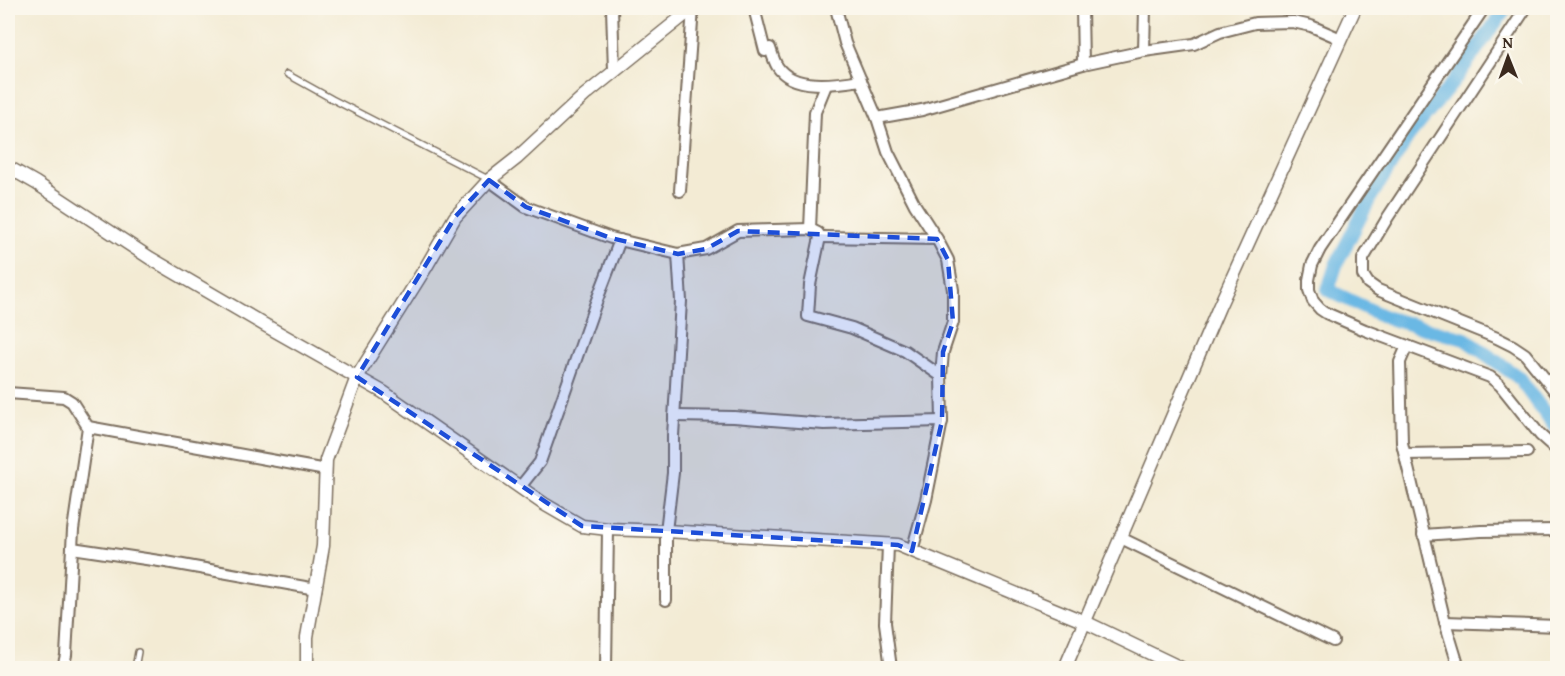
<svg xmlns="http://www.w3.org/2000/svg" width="1565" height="676" font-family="'Gentium Book Plus',serif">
  <rect width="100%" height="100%" fill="#fbf7ec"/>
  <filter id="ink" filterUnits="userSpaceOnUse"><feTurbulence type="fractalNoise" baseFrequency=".0167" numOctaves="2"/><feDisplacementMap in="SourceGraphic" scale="12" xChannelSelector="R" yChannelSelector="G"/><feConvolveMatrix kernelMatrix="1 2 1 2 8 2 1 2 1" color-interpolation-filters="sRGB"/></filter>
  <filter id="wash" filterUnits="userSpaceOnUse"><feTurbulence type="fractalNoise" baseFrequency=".008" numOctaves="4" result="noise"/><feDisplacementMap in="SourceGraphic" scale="24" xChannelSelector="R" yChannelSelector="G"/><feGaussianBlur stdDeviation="1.35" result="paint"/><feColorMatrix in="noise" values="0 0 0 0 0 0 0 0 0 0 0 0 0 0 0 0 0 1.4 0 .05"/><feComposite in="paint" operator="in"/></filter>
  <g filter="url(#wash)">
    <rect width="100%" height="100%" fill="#f3ebd4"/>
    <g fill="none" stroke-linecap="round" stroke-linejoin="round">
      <path stroke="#6ab8e4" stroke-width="14" d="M1506,8L1454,81L1408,137L1370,198L1336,265L1328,290L1387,318L1465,339L1518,377L1558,431"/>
    </g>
  </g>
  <g filter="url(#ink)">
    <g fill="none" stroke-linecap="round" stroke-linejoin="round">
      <g stroke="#7b6e5e" stroke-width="8">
        <g id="service">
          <path d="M287,74L332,99L488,179"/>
          <path d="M135,668L138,652"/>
        </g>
      </g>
      <g stroke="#7b6e5e" stroke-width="14">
        <g id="minor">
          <path d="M612,8L614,71"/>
          <path d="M754,8L765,51"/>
          <path d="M836,8L845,43L877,118L888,152L915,205L937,239L948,260L953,290V322L943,352L941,376L942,421L926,500L912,551"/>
          <path d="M1082,8L1083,64"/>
          <path d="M1484,8L1320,249L1312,265L1309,280V290L1313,301L1320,309L1326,313L1365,330L1490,377L1500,385L1540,435L1558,451"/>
          <path d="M1526,8L1388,217L1363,259V275L1368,283L1378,290L1497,338L1513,346L1525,354L1558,395"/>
          <path d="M770,48C772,54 774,61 777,66C793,91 836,84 861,80"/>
          <path d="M1144,51L1145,8"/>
          <path d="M877,118L922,110L1083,64L1144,51L1194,44L1220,32L1255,23L1293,22L1311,26L1341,39"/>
          <path d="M489,180L526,207L611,238L678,254L706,249L738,231L810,229L818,233L820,237L810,285L808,316L852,328L905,351L941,376"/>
          <path d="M680,191L693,8"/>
          <path d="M810,229L815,112L826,85"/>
          <path d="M820,237L937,239"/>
          <path d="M1407,346L1400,362L1402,443L1445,622L1459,668"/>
          <path d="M8,393L64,397L72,402L88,427"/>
          <path d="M674,416L734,417L824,424L942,421"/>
          <path d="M1405,454L1527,452"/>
          <path d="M520,487L540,462L595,305L620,240"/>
          <path d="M1423,535L1481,531L1558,530"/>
          <path d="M1121,538L1333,641"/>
          <path d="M888,545L885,623L891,668"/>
          <path d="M72,548L166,562L316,589"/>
          <path d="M666,600V531L673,473V436L681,301L678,254"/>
          <path d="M1445,622L1558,626"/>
          <path d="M63,668L66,655L73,530L88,427L326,470"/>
          <path d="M606,668L608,529"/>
        </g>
      </g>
      <g stroke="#7b6e5e" stroke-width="15">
        <g id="tertiary">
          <path d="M8,167L36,183L150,258L263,324L383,392L544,504L582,526L608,529L666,531L898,545L1085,622L1181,668"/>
          <path d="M307,668V637L323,546L326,460L357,377L426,267L455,217L489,180L517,158L585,95L693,8"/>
          <path d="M1065,668L1219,307L1355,8"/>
        </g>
      </g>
      <use href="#service" stroke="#fff" stroke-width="5"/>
      <use href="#minor" stroke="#fff" stroke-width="10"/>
      <use href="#tertiary" stroke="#fff" stroke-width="12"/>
    </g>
  </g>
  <path fill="#1d4ed8" fill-opacity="0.2" stroke="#1d4ed8" stroke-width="4.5" stroke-dasharray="12 8" stroke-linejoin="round" d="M489,180L526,207L611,238L678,254L706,249L738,231L937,239L948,260L953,322L943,352L942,421L912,551L898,545L582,526L357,377L455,217Z"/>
  <rect width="1565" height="676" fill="none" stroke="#fbf7ec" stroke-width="30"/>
  <g transform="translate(1508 57) rotate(359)" stroke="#fbf7ec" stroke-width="4.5" paint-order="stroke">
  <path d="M0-4.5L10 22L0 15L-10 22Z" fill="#3b2a1e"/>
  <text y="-9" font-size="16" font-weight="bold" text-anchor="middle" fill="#3b2a1e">N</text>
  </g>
</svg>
